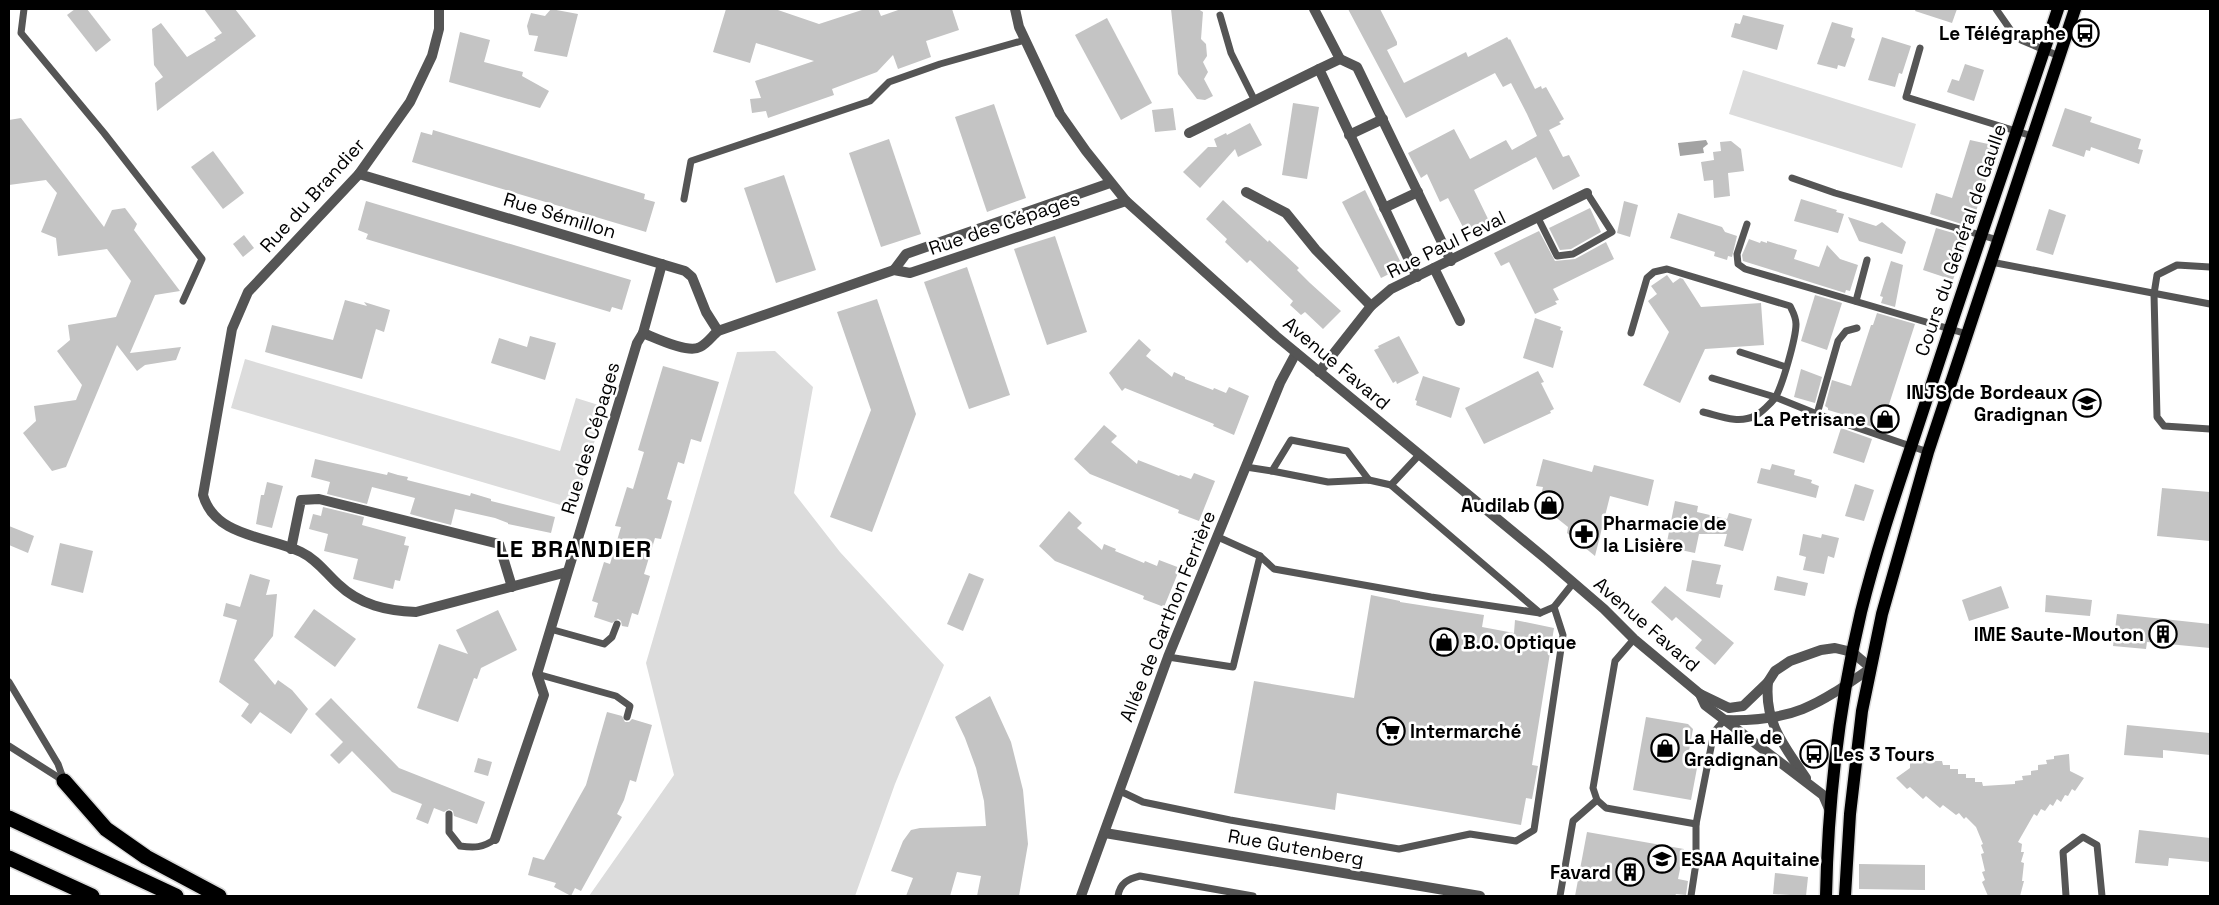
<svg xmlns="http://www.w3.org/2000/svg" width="2219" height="905" font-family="'Space Grotesk',sans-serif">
  <rect width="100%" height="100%" fill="#fff"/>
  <g fill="#dcdcdc">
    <path d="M1743,70L1916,124L1902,168L1729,114Z"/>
    <path d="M775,351L813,387L794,493L840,552L944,665L895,784L855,896H589L674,775L646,663L737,352Z"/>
    <path d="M245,359L560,451L576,398L605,407L574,509L231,408Z"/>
  </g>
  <path fill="#a3a3a3" d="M1706,140L1708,144L1703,148L1704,153L1680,156L1678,143Z"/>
  <g fill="#c4c4c4">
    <path d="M75,9H87L111,40L96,52L67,15Z"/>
    <path d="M204,9H235L256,36L157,111L155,83L163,77L154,65L152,29L161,23L187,57L216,40L214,38L222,33Z"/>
    <path d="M551,9L578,14L567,57L534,51L538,36L529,35L527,26L531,13L545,16Z"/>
    <path d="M726,9H775L819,24L865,9H878L881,16L901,9H952L959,30L926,41L931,57L898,69L893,55L877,72L832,89L834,95L768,118L766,111L752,113L750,99L761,98L755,81L814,61L756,43L750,63L713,52Z"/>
    <path d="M1171,9H1198L1203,12L1201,39L1206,44L1207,56L1203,62L1208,72L1204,79L1213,96L1205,100L1197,99L1178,74Z"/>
    <path d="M1348,9H1380L1397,42V45L1387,50L1404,83L1466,52L1468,57L1507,37L1509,40L1510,39L1535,89L1541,86L1542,89L1546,87L1564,119L1559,122L1561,124L1549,130L1563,157L1569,155L1580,176L1553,190L1536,157L1474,190L1490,223L1467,235L1448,198L1440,202L1427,174L1421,178L1408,153L1454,129L1470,159L1506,140L1512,150L1537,136L1527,114L1511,83L1503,87L1495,73L1406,118Z"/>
    <path d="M1916,9H1957L1952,23L1915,11Z"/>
    <path d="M1743,15L1784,25L1777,50L1731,37L1735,23L1740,24Z"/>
    <path d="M1107,18L1152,103L1121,120L1075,35Z"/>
    <path d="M1832,22L1853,28L1851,37L1855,39L1845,67L1838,65L1837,69L1817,64Z"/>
    <path d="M460,32L490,40L484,62L523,72L522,76L549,91L540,108L449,82Z"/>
    <path d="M1882,37L1911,46L1902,74L1899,73L1895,87L1868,80Z"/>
    <path d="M1965,64L1984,70L1974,101L1947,92L1952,79L1959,81Z"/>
    <path d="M1293,103L1319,107L1307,179L1282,175Z"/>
    <path d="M994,104L1026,198L987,212L955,117Z"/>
    <path d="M1173,108L1176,130L1155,132L1152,110Z"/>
    <path d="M2065,108L2092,117L2090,122L2141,139L2138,149L2143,150L2139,164L2091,147L2090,151L2086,150L2084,157L2052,146Z"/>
    <path d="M21,118L104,227L112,210L125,208L137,224L134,230L180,291L155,295L130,353L181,347L176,360L145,365L137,371L117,345L66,467L52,471L23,433L36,421L34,406L76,400L82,385L57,351L70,340L68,325L116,317L131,281L107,249L58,256L56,238L41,232L57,193L46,180L9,185V120Z"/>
    <path d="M1250,123L1262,145L1238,157L1235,149L1200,188L1183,172L1208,147H1217L1214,139L1226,133L1227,135Z"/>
    <path d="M433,130L645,194L644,199L655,202L646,232L412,162L421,132L432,135Z"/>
    <path d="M889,139L921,234L881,247L849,153Z"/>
    <path d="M1970,140L1997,146L1971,227L1930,214L1936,193L1952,198Z"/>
    <path d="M1731,141L1741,149L1744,171L1728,173L1730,196L1714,198L1713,180L1704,181L1701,162L1714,160L1713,152L1721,151L1720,142Z"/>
    <path d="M213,151L244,193L223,209L191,167Z"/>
    <path d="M784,175L816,270L776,283L744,188Z"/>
    <path d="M1365,190L1403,267L1381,278L1342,202Z"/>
    <path d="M1801,199L1837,210L1836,212L1844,214L1838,233L1794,221Z"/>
    <path d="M1223,200L1268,242L1269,240L1299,268L1297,270L1310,283L1341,311L1323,329L1305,312L1301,315L1290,305L1293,301L1250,260L1247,263L1225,242L1227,239L1206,219Z"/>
    <path d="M366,201L631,280L622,310L612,307L610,312L366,239L368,234L358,230Z"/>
    <path d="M1624,201L1638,205L1630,237L1617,233Z"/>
    <path d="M1590,208L1601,232L1571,249L1560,250L1549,228Z"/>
    <path d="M2049,209L2066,215L2053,255L2036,250Z"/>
    <path d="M1678,213L1722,227L1725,232L1737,236L1732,257L1728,256L1727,260L1714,256L1715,252L1670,238Z"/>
    <path d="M1848,217L1876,226L1882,222L1906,242L1902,254L1859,241Z"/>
    <path d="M1936,228L1967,237L1953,280L1923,270Z"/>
    <path d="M1539,231L1555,261L1575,259L1606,242L1614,259L1553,289L1559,300L1555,301L1557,304L1535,314L1509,262L1501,266L1494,253Z"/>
    <path d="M244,235L254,248L243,257L233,244Z"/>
    <path d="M1055,236L1087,332L1047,345L1014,249Z"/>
    <path d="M1749,239L1760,243L1761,241L1767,243V241L1797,250L1794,259L1819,267L1827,245L1840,259L1858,265L1850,291L1846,290L1845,293L1743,261L1742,255Z"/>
    <path d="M1891,261L1903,265L1895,307L1881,303L1883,297L1880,296Z"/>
    <path d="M967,267L1010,395L969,409L924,282Z"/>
    <path d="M1667,275L1673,283L1680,278L1683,279L1701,307L1761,303L1764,345L1705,349L1680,403L1643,385L1669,332L1648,301L1657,294L1651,286Z"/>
    <path d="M1815,295L1842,303L1827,350L1801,341Z"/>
    <path d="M877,299L916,414L872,532L830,517L871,410L837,312Z"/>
    <path d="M345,300L367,306L364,302L390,310L384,332L376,329L362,379L265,352L272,325L333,340Z"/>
    <path d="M1877,313L1915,324L1882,426L1877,425L1876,428L1845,418V415L1828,410V408L1825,406L1832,380L1851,386L1871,325H1873Z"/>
    <path d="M1535,318L1561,327L1560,330L1563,331L1553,368L1523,358Z"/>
    <path d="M530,336L556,343L545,380L491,363L499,338L527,347Z"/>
    <path d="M1399,336L1419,373L1397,384L1396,381L1393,383L1374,350L1379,348L1378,346Z"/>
    <path d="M1139,339L1151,350L1146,356L1172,377L1174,372L1185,377V379L1213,390L1214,388L1226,393L1229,387L1249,396L1234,435L1213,426L1214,424L1125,388L1122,391L1109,373Z"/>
    <path d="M663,366L719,382L701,442L691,439L684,464L678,462L667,499L672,501L669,512L661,539L655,538L644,574L650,576L638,615L632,613L628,627L622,626L621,621L618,619L612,623L594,617L598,603L592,601L604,562L610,564L621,527L615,526L627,487L633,489L644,452L638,450Z"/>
    <path d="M1801,369L1822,377L1815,403L1794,397Z"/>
    <path d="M1538,371L1544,382L1541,383L1554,409L1550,411L1551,413L1484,444L1465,408Z"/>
    <path d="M1423,376L1460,388L1451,418L1416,405L1417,401L1415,400Z"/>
    <path d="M1104,425L1117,436L1111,442L1137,464L1138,460L1179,476L1180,475L1191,479L1194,473L1215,481L1199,521L1178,513L1179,510L1090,474L1074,459Z"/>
    <path d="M1841,428L1872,439L1864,463L1833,453Z"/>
    <path d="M315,459L387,475L388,472L398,475L408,477L407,480L470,496L471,493L491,499V501L555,517L551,533L508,524V523L495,518L455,509L451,525L428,519L410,514L415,498L372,487L367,504L327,494L330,482L311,477Z"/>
    <path d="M1543,459L1592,472L1594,465L1654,480L1648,506L1610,496L1595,556L1567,533L1568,527L1548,511L1538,508L1543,487L1536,486Z"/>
    <path d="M1772,464L1795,470L1794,475L1812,480L1811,483L1819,486L1816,498L1757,483L1761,468L1770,470Z"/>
    <path d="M267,482L283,486L272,528L256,524L261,495H264Z"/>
    <path d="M1855,484L1874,490L1864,521L1845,516Z"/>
    <path d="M2162,488L2210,492V541L2157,536Z"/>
    <path d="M1675,501L1698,506L1697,512L1727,519L1729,513L1752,519L1743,551L1724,546L1727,534H1699L1695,553L1666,547Z"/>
    <path d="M323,507L364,517L362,525L406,537L404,545L409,546L400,581L395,580L393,589L353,579L358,559L324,551L328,534L309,529L313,514L321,516Z"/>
    <path d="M1069,511L1082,523L1077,528L1102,550L1104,544L1116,549L1115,551L1144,563L1145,561L1157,566L1159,560L1180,568L1164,607L1143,599L1144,596L1055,561L1039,546Z"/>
    <path d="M9,526L34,536L28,553L9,545Z"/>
    <path d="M1803,534L1821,538L1822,534L1839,538L1834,558L1828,556L1824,574L1803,570L1806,557L1799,555Z"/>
    <path d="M60,543L93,551L83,593L51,585Z"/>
    <path d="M1692,560L1721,565L1716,584L1723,585L1720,598L1686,591Z"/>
    <path d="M969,573L984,579L963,631L947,624Z"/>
    <path d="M250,574L270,580L266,595L277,594L273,636L254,660L275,685L278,680L292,690L308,709L291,734L260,712L251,724L241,716L249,704L219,682L237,620L223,616L226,603L240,607Z"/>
    <path d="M1777,576L1808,583L1805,596L1774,590Z"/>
    <path d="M1665,586L1734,643L1715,665L1695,648L1702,640L1676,617L1672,621L1651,602Z"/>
    <path d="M2001,586L2009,608L1969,621L1962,600Z"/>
    <path d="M1371,595L1400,601V602L1484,615L1482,627L1514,633L1515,620L1554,628L1532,765L1538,766L1532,799L1526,798L1521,825L1337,793L1335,810L1234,793L1254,681L1354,698Z"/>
    <path d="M2046,595L2092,600L2090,616L2045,612Z"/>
    <path d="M314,609L356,639L335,667L294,637Z"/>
    <path d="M498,610L517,650L481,668L477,679L474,678L458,722L417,708L439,644L468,654L456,630Z"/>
    <path d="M2117,614L2210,624V648L2147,642L2146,649L2113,646Z"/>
    <path d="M990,696L1011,742L1023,790L1028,844L1019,896H977L981,876L957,872L950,896H906L913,878L891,871L903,841L911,830L920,828L986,826L984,801L976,768L965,738L955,717Z"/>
    <path d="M331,698L399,768L485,802L477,824L454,816L453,811L449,809L444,812L434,808L428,824L416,819L422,804L392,792L352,751L339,764L330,755L343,742L315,714Z"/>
    <path d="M607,712L622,716L625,722H629L632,719L652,725L636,782L630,780L624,800L617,814L622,817L581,891L575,888L571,896L554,887L556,883L528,875L533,857L544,860L586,785Z"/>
    <path d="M1646,717L1688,724L1693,729L1686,767L1697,768L1691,800L1633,790Z"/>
    <path d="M2127,725L2210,733V755L2163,750V758L2124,755Z"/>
    <path d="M1910,752H1926V756H1934V761H1942L1943,765H1950V769H1958V774H1966V778H1975V782H1982L1983,786L2015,784V781L2023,780L2022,776L2031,775V771L2038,770V765L2047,764L2046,760L2054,759V756L2069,754L2070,771L2084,778L2075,791L2072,789L2068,796L2065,795L2061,802L2057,799L2053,806L2050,804L2045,811L2041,809L2037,816L2034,814L2018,842L2022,844L2021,852H2024L2021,862L2024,863L2022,881H2024L2020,896H1988L1982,882L1985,880L1982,872L1985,871L1981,854L1984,853L1981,845L1983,844L1976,827L1966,817L1964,819L1959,813L1956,815L1943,805L1940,808L1926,796L1923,799L1910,787L1907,789L1896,778L1910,768Z"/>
    <path d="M478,758L492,762L488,776L474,772Z"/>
    <path d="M2139,830L2210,838V862L2169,858L2168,866L2135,863Z"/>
    <path d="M1587,832L1684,849L1678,879L1688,881L1686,895L1676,894L1675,896H1575Z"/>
    <path d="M1859,864L1925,865V890L1859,889Z"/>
    <path d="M1775,873L1808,877L1806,896L1773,894Z"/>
  </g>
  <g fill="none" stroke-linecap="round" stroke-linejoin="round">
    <g stroke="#dbdbdb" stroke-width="15">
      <g id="primary">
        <path d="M1826,896C1828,801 1839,705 1861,612C1880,535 1907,461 1931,386C1972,260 2016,135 2058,9"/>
        <path d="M1845,896L1850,814L1862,711L1882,614L1928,452L2075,9"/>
      </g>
    </g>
    <g stroke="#dbdbdb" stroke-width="18">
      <g id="motorway">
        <path d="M64,781L106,829L146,857L219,896"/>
        <path d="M9,818L176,896"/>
        <path d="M9,858L92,896"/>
      </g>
    </g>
    <g stroke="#555" stroke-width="7">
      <path d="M24,9L21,33L104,133L202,259L183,301"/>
      <path d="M1996,9L2012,32L2021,40L2059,56"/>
      <path d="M1220,15L1231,53L1255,101"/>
      <path d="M1920,48L1906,97L2032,136"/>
      <path d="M1792,178L1835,193L1998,240"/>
      <path d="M684,199L691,161L870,101L889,82L940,64L1025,40"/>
      <path d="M1538,218L1557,256L1573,254L1612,232L1587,193"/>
      <path d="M1747,224L1737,254L1738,264L1745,269L1967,334"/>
      <path d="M1991,262L2210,304"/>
      <path d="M2210,267L2177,265L2157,275L2154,294L2157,417L2164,426L2210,429"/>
      <path d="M1856,301L1867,260"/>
      <path d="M1631,333L1647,278L1654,272L1667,269L1790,306C1793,312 1796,317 1796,324C1796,338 1782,387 1775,398C1771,403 1761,413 1755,416C1738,424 1720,416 1703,412"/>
      <path d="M1740,352L1786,367"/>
      <path d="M1712,378L1775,397L1817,414L1928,452"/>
      <path d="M1817,414L1838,341L1846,331L1857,328"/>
      <path d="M1246,467L1272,471L1291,440L1347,451L1369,480"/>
      <path d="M1272,471L1328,482L1369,480L1391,485L1420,454"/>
      <path d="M1391,485L1540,613"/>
      <path d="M1218,537L1260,556L1274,569L1431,597L1540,613L1554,607L1574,582"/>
      <path d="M550,629L604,644L612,637L617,624"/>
      <path d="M1634,639L1615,661L1593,788L1597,800L1606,808L1696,824L1714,732L1724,720"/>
      <path d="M1168,657L1233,667L1260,556"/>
      <path d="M537,674L616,696L630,706L627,717"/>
      <path d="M9,682L58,764L64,781"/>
      <path d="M9,746L64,781"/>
      <path d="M1120,791L1143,802L1230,820L1399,849L1470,834L1516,841L1534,830L1563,635L1554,607"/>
      <path d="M449,814V832L460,846C474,848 483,848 495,839"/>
      <path d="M1118,896C1120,883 1128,879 1140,876L1253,896"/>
      <path d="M1560,896L1573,821L1597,800"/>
      <path d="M1691,896L1696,863V824"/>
      <path d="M2066,896L2063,852L2083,837L2097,845L2102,896"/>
    </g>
    <g stroke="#555" stroke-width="10">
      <path d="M439,9V29L432,56L410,102L359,174L248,292L232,329L203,495C215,537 267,536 301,552C316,559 326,573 338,584C360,605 387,611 416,612L567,572"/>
      <path d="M1314,9L1340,59"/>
      <path d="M1189,133L1319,69"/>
      <path d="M1349,135L1383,119"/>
      <path d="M359,174L685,271L692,277L706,312L718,331"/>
      <path d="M1246,192L1286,213L1316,250L1371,306"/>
      <path d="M1384,208L1418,192"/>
      <path d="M1434,268L1460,321"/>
      <path d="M894,270L906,254L1110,183"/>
      <path d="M1417,277L1319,69L1340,59L1357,67L1451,261"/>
      <path d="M643,333C656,338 688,354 700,347C707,344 713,335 718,331L894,270L910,273L1126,201"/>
      <path d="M1319,372L1371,306L1391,289L1587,193"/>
      <path d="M291,549L301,500L319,499L499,544L512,587"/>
      <path d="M1105,833L1480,896"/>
      <path d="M495,839L544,695L537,674L637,343L643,333L662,264"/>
      <path d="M1081,896L1168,657L1280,383L1296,353"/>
    </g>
    <g stroke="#555" stroke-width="10">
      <path d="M1015,9L1019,27L1060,114L1086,151L1126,201L1276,336L1546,559L1604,609L1634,639L1700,694L1729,708L1743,706L1768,682L1775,671L1790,661L1821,650L1835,648L1852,652L1871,668C1816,706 1793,722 1724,720"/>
      <path d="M1768,682C1764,722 1784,746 1806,778"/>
      <path d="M1700,694L1705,705L1823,795L1830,811"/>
    </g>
    <use href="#primary" stroke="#000" stroke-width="12"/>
    <use href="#motorway" stroke="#000" stroke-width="15"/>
  </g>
  <defs>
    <g id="bus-ring" transform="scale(1.4375)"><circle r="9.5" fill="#fff" stroke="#000" stroke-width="1.5"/><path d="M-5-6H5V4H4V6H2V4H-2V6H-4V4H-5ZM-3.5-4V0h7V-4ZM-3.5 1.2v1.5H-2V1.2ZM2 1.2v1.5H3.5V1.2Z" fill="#000"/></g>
    <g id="school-ring" transform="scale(1.4375)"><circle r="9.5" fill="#fff" stroke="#000" stroke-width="1.5"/><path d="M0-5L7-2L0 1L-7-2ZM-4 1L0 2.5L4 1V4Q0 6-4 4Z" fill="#000"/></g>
    <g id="shop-ring" transform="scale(1.4375)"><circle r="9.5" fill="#fff" stroke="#000" stroke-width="1.5"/><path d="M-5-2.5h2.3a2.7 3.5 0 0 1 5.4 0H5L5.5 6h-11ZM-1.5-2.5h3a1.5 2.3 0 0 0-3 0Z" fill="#000"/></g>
    <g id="pharmacy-ring" transform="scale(1.4375)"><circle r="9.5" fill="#fff" stroke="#000" stroke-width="1.5"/><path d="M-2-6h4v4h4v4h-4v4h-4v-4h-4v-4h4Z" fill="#000"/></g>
    <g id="building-ring" transform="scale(1.4375)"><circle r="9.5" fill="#fff" stroke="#000" stroke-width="1.5"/><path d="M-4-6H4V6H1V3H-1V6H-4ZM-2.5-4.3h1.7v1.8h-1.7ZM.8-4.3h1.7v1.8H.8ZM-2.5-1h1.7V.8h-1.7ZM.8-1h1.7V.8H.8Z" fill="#000"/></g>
    <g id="supermarket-ring" transform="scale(1.4375)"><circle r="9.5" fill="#fff" stroke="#000" stroke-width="1.5"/><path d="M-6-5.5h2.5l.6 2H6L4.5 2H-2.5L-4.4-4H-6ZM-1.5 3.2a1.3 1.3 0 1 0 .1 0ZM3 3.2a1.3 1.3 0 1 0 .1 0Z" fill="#000"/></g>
    <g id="university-ring" transform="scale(1.4375)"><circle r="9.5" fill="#fff" stroke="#000" stroke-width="1.5"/><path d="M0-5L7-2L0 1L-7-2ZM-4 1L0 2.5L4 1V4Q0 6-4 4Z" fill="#000"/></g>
  </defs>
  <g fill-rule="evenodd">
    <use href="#bus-ring" x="2085" y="33"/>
    <use href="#school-ring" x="2087" y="403"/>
    <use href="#shop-ring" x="1885" y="419"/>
    <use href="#shop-ring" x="1549" y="505"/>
    <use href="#pharmacy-ring" x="1584" y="534"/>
    <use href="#building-ring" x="2163" y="634"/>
    <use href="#shop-ring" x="1444" y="642"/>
    <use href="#supermarket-ring" x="1391" y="731"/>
    <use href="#shop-ring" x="1665" y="748"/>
    <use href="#bus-ring" x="1814" y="754"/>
    <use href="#university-ring" x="1662" y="859"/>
    <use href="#building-ring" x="1630" y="872"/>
  </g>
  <g text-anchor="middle" stroke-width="5" stroke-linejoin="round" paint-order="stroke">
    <g font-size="19" font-weight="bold" fill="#000" stroke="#fff" text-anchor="end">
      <text x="2066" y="40">Le Télégraphe</text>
      <text x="2068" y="399">INJS de Bordeaux<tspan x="2068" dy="22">Gradignan</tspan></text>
      <text x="1866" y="426">La Petrisane</text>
      <text x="1530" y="512">Audilab</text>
      <text x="1603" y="530" text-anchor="start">Pharmacie de<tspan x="1603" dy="22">la Lisière</tspan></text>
      <text x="2144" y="641">IME Saute-Mouton</text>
      <text x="1463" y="649" text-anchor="start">B.O. Optique</text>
      <text x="1410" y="738" text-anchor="start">Intermarché</text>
      <text x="1684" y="744" text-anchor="start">La Halle de<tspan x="1684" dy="22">Gradignan</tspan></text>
      <text x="1833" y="761" text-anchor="start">Les 3 Tours</text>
      <text x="1681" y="866" text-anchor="start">ESAA Aquitaine</text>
      <text x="1611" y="879">Favard</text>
    </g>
    <g font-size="19" fill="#000" stroke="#fff">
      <text transform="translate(312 195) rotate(-48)" y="7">Rue du Brandier</text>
      <text transform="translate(560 215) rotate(17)" y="7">Rue Sémillon</text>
      <text transform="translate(1004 223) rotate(-19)" y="7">Rue des Cépages</text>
      <text transform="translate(1960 240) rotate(-71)" y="7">Cours du Général de Gaulle</text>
      <text transform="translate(1446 244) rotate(-26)" y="7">Rue Paul Feval</text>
      <text transform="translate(1337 363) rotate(40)" y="7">Avenue Favard</text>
      <text transform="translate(590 438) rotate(-73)" y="7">Rue des Cépages</text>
      <text transform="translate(1167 616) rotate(-68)" y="7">Allée de Carthon Ferrière</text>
      <text transform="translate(1647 624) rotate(41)" y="7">Avenue Favard</text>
      <text transform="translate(1296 847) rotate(10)" y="7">Rue Gutenberg</text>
    </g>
    <g font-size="24" font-weight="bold" letter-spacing="1" fill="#000" stroke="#fff">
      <text x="574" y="557">LE BRANDIER</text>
    </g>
  </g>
  <rect width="2219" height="905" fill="none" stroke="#000000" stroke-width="20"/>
</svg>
